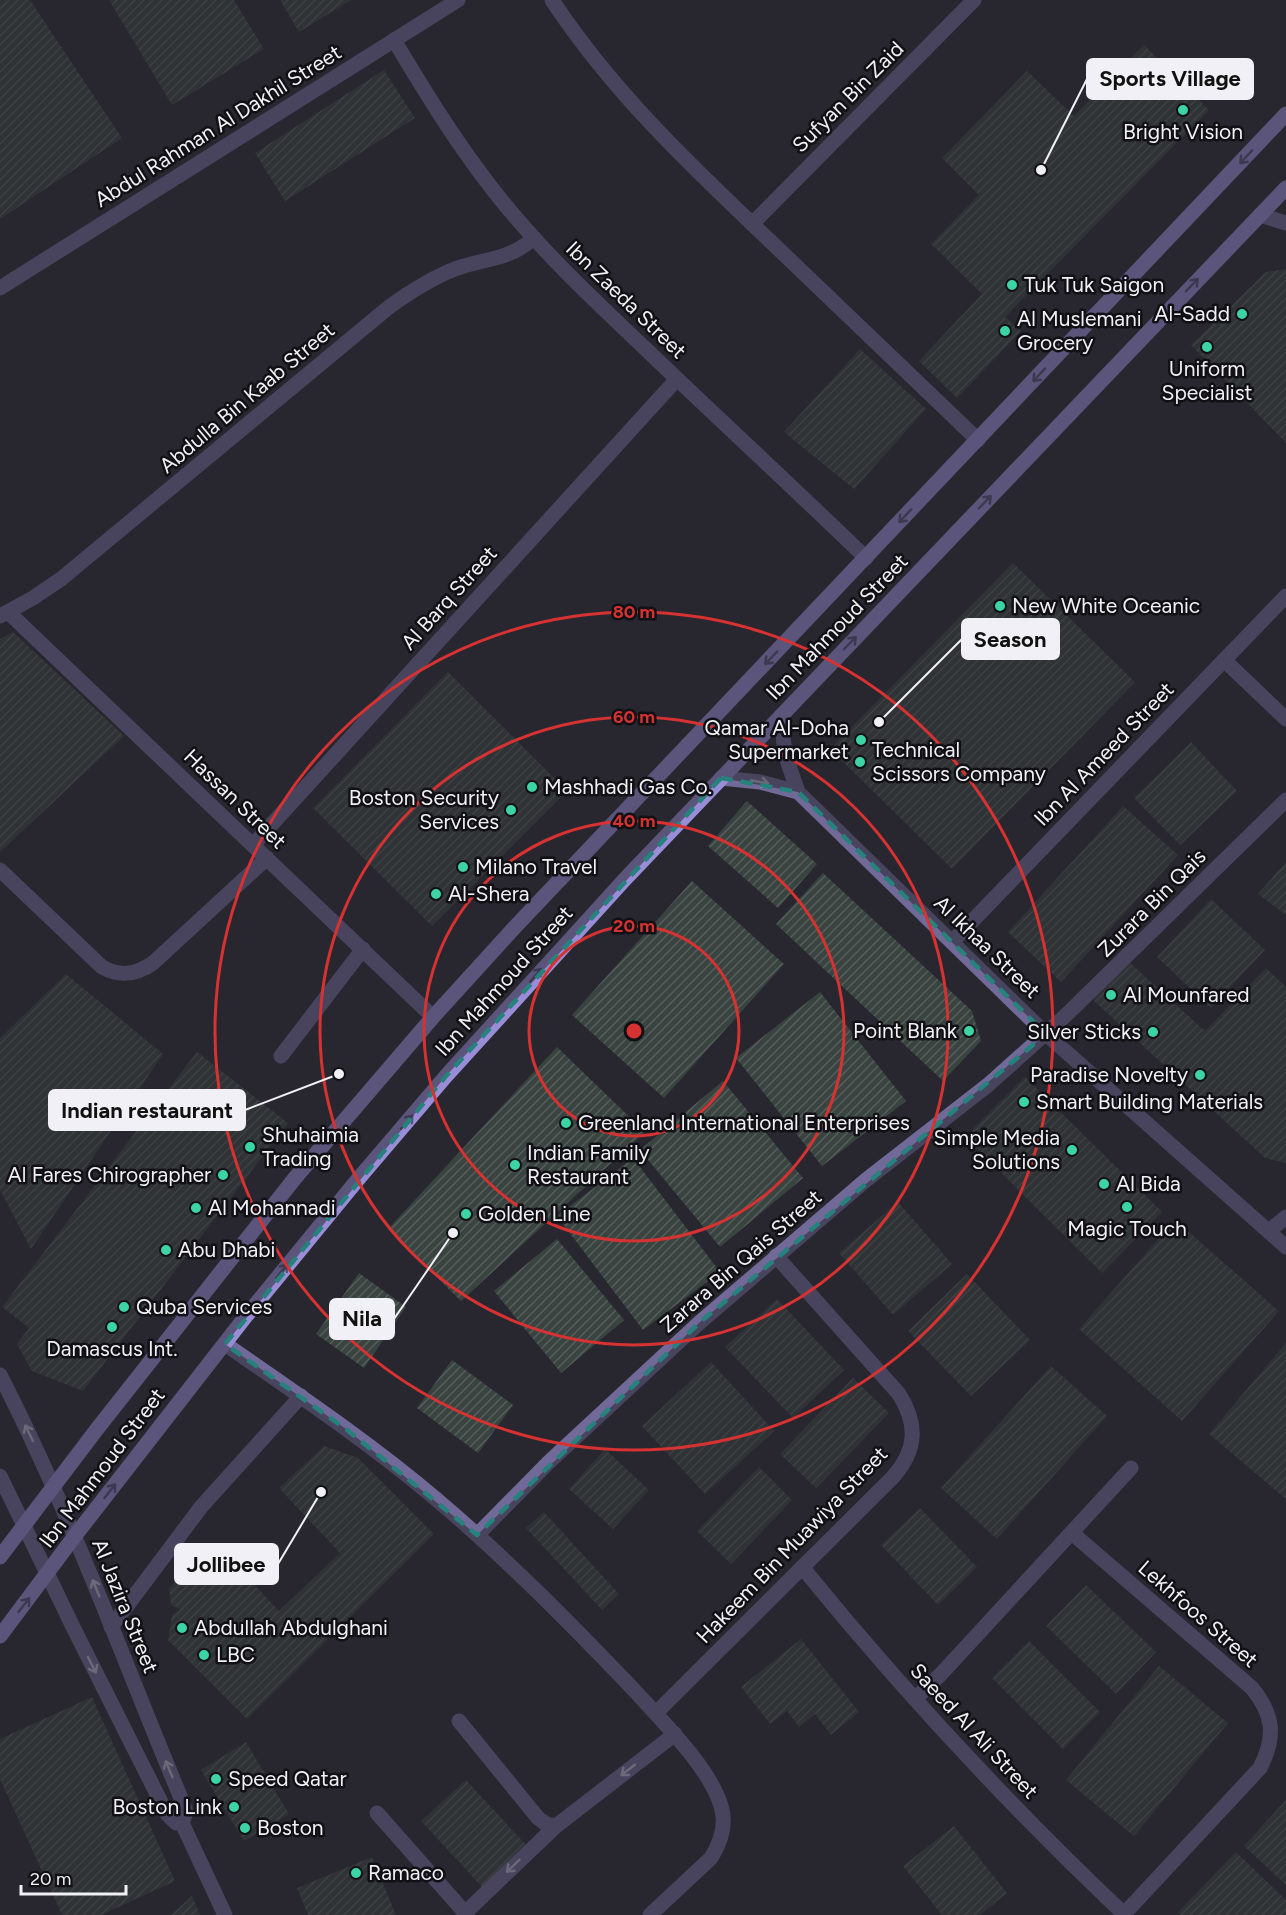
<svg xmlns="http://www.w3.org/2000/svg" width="1286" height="1915" font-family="Figtree,sans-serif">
  <defs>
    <pattern id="building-hatch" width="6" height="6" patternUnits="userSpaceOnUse" patternTransform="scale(1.5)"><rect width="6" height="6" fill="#39433f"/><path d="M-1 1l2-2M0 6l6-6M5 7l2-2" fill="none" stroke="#565e5b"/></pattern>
  </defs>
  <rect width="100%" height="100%" fill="#282730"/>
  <g fill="url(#building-hatch)">
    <path d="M0,0H30L122,138L0,219Z"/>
    <path d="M109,0H234L264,49L172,105Z"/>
    <path d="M280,0H351L299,32Z"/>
    <path d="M1144,45L1209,110L1005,317L1021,331L957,398L919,361L982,294L931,244L979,195L942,158L1027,71L1074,116Z"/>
    <path d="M384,70L415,118L285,201L255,153Z"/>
    <path d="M1286,269V443L1191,345L1266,272Z"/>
    <path d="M860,349L926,409L854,489L784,432Z"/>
    <path d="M1013,563L1135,682L952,869L830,749Z"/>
    <path d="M13,632L124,736L0,852V639Z"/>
    <path d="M448,672L567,791L432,926L313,808Z"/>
    <path d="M1191,742L1237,791L1180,845L1134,798Z"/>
    <path d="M747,801L817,864L778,908L708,846Z"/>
    <path d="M1123,806L1178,855L1061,982L1008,932Z"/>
    <path d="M1286,862V915L1258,894Z"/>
    <path d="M823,873L972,1011L981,1041L943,1081L776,924Z"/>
    <path d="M692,881L784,964L664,1098L572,1015Z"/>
    <path d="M1211,899L1265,950L1211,1008L1157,957Z"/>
    <path d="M1128,961L1205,1031L1266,968L1286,987V1163L1265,1158L1093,1000Z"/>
    <path d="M66,974L163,1054L31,1249L0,1190V1038Z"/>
    <path d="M820,992L906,1101L822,1166L736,1058Z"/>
    <path d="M557,1047L645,1132L461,1301L388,1229Z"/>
    <path d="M197,1052L288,1123L83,1391L32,1371L17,1344L29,1328L2,1307Z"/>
    <path d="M1025,1077L1162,1212L1102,1273L965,1137Z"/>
    <path d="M723,1081L803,1178L720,1247L640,1150Z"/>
    <path d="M633,1158L720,1272L643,1330L557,1216Z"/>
    <path d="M898,1202L952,1264L893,1315L839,1253Z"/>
    <path d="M1175,1220L1279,1311L1182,1421L1079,1329Z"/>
    <path d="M557,1239L624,1320L561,1373L494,1291Z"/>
    <path d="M359,1273L406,1307L364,1368L316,1334Z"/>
    <path d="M967,1274L1030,1340L971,1396L908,1331Z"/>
    <path d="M777,1299L844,1370L793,1418L725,1347Z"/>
    <path d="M1286,1343V1499L1209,1434Z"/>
    <path d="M452,1360L513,1405L478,1453L417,1408Z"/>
    <path d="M711,1362L774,1431L705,1494L642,1426Z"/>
    <path d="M1051,1366L1107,1416L997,1539L941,1488Z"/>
    <path d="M853,1378L889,1413L816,1488L780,1454Z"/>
    <path d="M324,1446L358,1458L434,1534L247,1719L168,1640L172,1615L180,1609L171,1605L169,1588L215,1543L279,1611L340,1553L279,1488Z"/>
    <path d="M605,1449L649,1490L613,1529L569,1489Z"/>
    <path d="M759,1467L792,1500L731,1564L697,1531Z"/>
    <path d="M920,1508L977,1567L938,1605L881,1545Z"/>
    <path d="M544,1512L619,1594L602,1610L526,1528Z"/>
    <path d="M1086,1585L1156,1652L1116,1694L1046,1626Z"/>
    <path d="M801,1639L859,1712L831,1735L815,1714L799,1727L787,1711L770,1724L741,1687Z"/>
    <path d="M1029,1641L1100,1712L1063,1749L992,1678Z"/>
    <path d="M1159,1666L1228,1723L1134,1836L1066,1780Z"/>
    <path d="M92,1697L175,1881L101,1915H62L0,1779V1739Z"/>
    <path d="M246,1742L289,1814L244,1841L201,1770Z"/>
    <path d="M466,1780L527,1846L482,1887L421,1821Z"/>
    <path d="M1286,1800V1885L1244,1846Z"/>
    <path d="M954,1826L1007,1893L980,1915H942L903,1866Z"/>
    <path d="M1236,1852L1286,1900V1915H1181L1178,1912Z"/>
    <path d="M372,1857L396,1915H308L297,1888Z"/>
    <path d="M192,1896L200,1915H171Z"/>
  </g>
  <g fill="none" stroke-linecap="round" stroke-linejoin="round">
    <g stroke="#716997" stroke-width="15">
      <path d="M281,1056L363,949"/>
      <path d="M111,1627L201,1507L301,1396"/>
      <path d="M459,1721L538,1818L546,1824L556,1826"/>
      <path d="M465,1913L556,1826L675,1734"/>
    </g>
    <g stroke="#716997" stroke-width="15">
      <path d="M552,0C612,91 689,164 768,239C838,306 908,373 978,440"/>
      <path d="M394,40C425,92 457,144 494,191C541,251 597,303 652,355C723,423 795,489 866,558"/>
      <path d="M1260,215L1286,223"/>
      <path d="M752,224L974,0"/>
      <path d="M0,288L458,0"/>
      <path d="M8,612L433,1017"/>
      <path d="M0,616L33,598L61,579L389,307C410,292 431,278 455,269C485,258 508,261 534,238"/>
      <path d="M1224,660L1286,719"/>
      <path d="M781,716L785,754L798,792L1046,1034L1286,1247"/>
      <path d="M721,778L760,782L798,792"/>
      <path d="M253,845L677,379"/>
      <path d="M0,870L102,967C120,977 136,975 153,963L267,858"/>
      <path d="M952,942L1286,596"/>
      <path d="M1269,1231L1286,1217"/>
      <path d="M225,1344C297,1394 370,1443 436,1499C507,1559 571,1624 635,1691C662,1721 710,1768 721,1806C727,1825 721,1842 711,1858L650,1915"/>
      <path d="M0,1375C71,1513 123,1660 183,1803L186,1812L182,1823L225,1915"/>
      <path d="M0,1476L74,1629L167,1814L176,1823H182"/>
      <path d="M1072,1533L1252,1688C1274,1715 1276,1737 1260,1768L1124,1914"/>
      <path d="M477,1535L549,1462L699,1323L866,1180L988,1085L1064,1017L1286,800"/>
      <path d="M802,1567C902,1690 1010,1806 1125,1915"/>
      <path d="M915,1699L941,1674L1131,1468"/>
      <path d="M656,1713L893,1477C917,1450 918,1424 899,1394L776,1256"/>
      <path d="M377,1813L467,1915"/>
    </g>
    <g stroke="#9a8dd7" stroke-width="15">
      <path d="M0,1557L97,1429L295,1178L433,1017L514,928L1286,114"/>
      <path d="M0,1636L74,1537L246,1316L359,1178L446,1076L626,878L1286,188"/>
    </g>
  </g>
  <defs><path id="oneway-shaft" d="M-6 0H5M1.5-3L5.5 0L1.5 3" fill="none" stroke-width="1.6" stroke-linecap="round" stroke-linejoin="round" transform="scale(1.5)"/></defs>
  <g stroke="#564e76">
    <use href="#oneway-shaft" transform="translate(1246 157) rotate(133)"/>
    <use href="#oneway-shaft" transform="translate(1192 285) rotate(-46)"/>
    <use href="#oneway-shaft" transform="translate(1039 375) rotate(133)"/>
    <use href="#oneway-shaft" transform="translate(985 502) rotate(-46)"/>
    <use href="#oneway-shaft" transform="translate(905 516) rotate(133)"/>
    <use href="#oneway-shaft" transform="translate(850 643) rotate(-46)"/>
    <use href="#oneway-shaft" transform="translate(771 658) rotate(134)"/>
    <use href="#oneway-shaft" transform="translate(536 975) rotate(-48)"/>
    <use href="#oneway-shaft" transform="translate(407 1122) rotate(-49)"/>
    <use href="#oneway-shaft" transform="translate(282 1271) rotate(-51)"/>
    <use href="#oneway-shaft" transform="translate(110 1491) rotate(-52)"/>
    <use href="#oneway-shaft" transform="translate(24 1605) rotate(-52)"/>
  </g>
  <g stroke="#bebad0">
    <use href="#oneway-shaft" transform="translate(760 782) rotate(10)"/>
    <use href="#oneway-shaft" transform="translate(29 1433) rotate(-116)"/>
    <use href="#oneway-shaft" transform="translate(96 1588) rotate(-112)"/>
    <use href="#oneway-shaft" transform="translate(92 1665) rotate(63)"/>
    <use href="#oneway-shaft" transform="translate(169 1769) rotate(-113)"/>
    <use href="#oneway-shaft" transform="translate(628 1770) rotate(142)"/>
    <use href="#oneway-shaft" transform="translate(513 1866) rotate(136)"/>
  </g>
  <path d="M0 0H1286V1915H0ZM721,778L798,792L1046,1034L699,1323L477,1535L346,1429L225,1344L446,1076Z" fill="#282730" fill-opacity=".55" fill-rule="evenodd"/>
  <path fill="none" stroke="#26827c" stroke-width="4.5" stroke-dasharray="12 8" stroke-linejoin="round" d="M721,778L798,792L1046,1034L699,1323L477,1535L346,1429L225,1344L446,1076Z"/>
  <g fill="none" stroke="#d73232" stroke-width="3">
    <circle cx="634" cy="1031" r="105"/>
    <circle cx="634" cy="1031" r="210"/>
    <circle cx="634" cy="1031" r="314"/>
    <circle cx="634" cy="1031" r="419"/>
  </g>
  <g fill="#3cd4a4" stroke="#111014" stroke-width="2">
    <circle cx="1183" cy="110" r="6"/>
    <circle cx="1012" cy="285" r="6"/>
    <circle cx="1242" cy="314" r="6"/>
    <circle cx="1005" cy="331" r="6"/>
    <circle cx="1207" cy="347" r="6"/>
    <circle cx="1000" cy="606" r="6"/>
    <circle cx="861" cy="740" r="6"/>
    <circle cx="860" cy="762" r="6"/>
    <circle cx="532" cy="787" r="6"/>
    <circle cx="511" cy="810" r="6"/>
    <circle cx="463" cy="867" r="6"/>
    <circle cx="436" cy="894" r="6"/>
    <circle cx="1111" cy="995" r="6"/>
    <circle cx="969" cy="1031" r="6"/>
    <circle cx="1153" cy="1032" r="6"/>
    <circle cx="1200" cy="1075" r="6"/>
    <circle cx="1024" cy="1102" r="6"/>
    <circle cx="566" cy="1123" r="6"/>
    <circle cx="250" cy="1147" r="6"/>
    <circle cx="1072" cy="1150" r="6"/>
    <circle cx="515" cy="1165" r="6"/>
    <circle cx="223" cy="1175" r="6"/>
    <circle cx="1104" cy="1184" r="6"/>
    <circle cx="1127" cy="1207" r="6"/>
    <circle cx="196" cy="1208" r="6"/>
    <circle cx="466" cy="1214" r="6"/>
    <circle cx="166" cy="1250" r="6"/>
    <circle cx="124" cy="1307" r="6"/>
    <circle cx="112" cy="1327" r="6"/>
    <circle cx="182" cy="1628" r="6"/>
    <circle cx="204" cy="1655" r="6"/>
    <circle cx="216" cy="1779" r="6"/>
    <circle cx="234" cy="1807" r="6"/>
    <circle cx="245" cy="1828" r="6"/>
    <circle cx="356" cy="1873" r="6"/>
  </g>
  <g text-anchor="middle" stroke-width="5" stroke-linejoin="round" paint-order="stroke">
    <g font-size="21" fill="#f1f0f6" stroke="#111014">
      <text transform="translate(848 97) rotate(-45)" y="7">Sufyan Bin Zaid</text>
      <text transform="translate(218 126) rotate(-32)" y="7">Abdul Rahman Al Dakhil Street</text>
      <text transform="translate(626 300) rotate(44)" y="7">Ibn Zaeda Street</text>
      <text transform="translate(247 398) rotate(-40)" y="7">Abdulla Bin Kaab Street</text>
      <text transform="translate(449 598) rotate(-48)" y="7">Al Barq Street</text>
      <text transform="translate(837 627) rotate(-46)" y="7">Ibn Mahmoud Street</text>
      <text transform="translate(1104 754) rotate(-46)" y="7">Ibn Al Ameed Street</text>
      <text transform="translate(235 799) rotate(44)" y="7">Hassan Street</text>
      <text transform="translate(1152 903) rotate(-45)" y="7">Zurara Bin Qais</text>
      <text transform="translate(987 947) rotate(44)" y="7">Al Ikhaa Street</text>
      <text transform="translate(504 981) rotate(-48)" y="7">Ibn Mahmoud Street</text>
      <text transform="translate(741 1261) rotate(-41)" y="7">Zarara Bin Qais Street</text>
      <text transform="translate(102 1468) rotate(-53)" y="7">Ibn Mahmoud Street</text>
      <text transform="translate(792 1545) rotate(-46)" y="7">Hakeem Bin Muawiya Street</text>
      <text transform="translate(125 1606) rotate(68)" y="7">Al Jazira Street</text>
      <text transform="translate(1198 1614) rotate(41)" y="7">Lekhfoos Street</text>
      <text transform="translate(974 1731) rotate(47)" y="7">Saeed Al Ali Street</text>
    </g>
    <g font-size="21" fill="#f1f0f6" stroke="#111014" text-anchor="start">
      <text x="1183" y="139" text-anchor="middle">Bright Vision</text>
      <text x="1024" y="292">Tuk Tuk Saigon</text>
      <text x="1230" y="321" text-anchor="end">Al-Sadd</text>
      <text x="1017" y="326">Al Muslemani<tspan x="1017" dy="24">Grocery</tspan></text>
      <text x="1207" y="376" text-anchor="middle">Uniform<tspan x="1207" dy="24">Specialist</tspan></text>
      <text x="1012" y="613">New White Oceanic</text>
      <text x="849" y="735" text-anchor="end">Qamar Al-Doha<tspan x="849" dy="24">Supermarket</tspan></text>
      <text x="872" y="757">Technical<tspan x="872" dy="24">Scissors Company</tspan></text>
      <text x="544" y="794">Mashhadi Gas Co.</text>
      <text x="499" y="805" text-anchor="end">Boston Security<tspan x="499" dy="24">Services</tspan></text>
      <text x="475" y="874">Milano Travel</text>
      <text x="448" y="901">Al-Shera</text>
      <text x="1123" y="1002">Al Mounfared</text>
      <text x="957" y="1038" text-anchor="end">Point Blank</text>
      <text x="1141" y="1039" text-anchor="end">Silver Sticks</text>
      <text x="1188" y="1082" text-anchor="end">Paradise Novelty</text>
      <text x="1036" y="1109">Smart Building Materials</text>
      <text x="578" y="1130">Greenland International Enterprises</text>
      <text x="262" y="1142">Shuhaimia<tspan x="262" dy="24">Trading</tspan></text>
      <text x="1060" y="1145" text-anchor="end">Simple Media<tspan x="1060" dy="24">Solutions</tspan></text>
      <text x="527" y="1160">Indian Family<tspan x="527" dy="24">Restaurant</tspan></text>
      <text x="211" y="1182" text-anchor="end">Al Fares Chirographer</text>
      <text x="1116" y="1191">Al Bida</text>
      <text x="208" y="1215">Al Mohannadi</text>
      <text x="478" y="1221">Golden Line</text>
      <text x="1127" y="1236" text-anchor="middle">Magic Touch</text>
      <text x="178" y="1257">Abu Dhabi</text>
      <text x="136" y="1314">Quba Services</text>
      <text x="112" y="1356" text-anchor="middle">Damascus Int.</text>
      <text x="194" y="1635">Abdullah Abdulghani</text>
      <text x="216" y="1662">LBC</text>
      <text x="228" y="1786">Speed Qatar</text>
      <text x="222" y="1814" text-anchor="end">Boston Link</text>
      <text x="257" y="1835">Boston</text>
      <text x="368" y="1880">Ramaco</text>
    </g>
  </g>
  <circle cx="634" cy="1031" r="9" fill="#d73232" stroke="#111014" stroke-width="3"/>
  <g font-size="18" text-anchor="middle" font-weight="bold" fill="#d73232" stroke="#111014" stroke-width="5" stroke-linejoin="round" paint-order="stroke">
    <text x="634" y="618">80 m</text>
    <text x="634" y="723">60 m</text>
    <text x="634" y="827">40 m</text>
    <text x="634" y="932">20 m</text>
  </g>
  <path fill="none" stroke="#f1f0f6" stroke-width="2" d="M1041 170L1087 79M879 722L962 639M339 1074L245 1110M453 1233L394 1319M321 1492L278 1564"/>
  <g fill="#f1f0f6" stroke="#111014" stroke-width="2">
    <circle cx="1041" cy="170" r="6"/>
    <circle cx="879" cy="722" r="6"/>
    <circle cx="339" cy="1074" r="6"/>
    <circle cx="453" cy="1233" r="6"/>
    <circle cx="321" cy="1492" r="6"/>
  </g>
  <g fill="#f1f0f6" stroke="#f1f0f6" stroke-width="2">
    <rect x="1087" y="59" width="166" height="40" rx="6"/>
    <rect x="962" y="619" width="97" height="40" rx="6"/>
    <rect x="49" y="1090" width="196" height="40" rx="6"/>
    <rect x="330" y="1299" width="64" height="40" rx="6"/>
    <rect x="175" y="1544" width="103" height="40" rx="6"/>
  </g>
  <g font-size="22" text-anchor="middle" font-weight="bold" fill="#111">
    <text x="1170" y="86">Sports Village</text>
    <text x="1010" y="647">Season</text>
    <text x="147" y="1118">Indian restaurant</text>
    <text x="362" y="1326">Nila</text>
    <text x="226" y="1572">Jollibee</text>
  </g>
  <path d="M21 1885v9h105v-9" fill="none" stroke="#f1f0f6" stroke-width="3"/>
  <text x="30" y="1885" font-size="18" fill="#f1f0f6" stroke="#111014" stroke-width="4.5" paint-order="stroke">20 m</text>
</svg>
